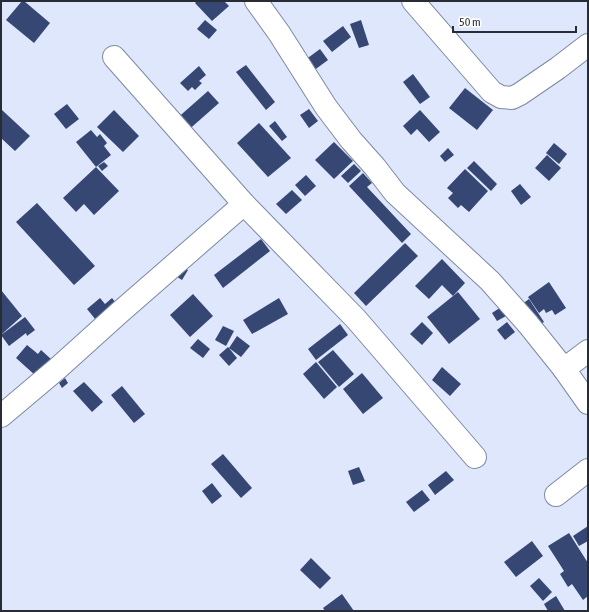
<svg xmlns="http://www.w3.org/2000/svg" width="589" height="612" font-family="'Asap Condensed',sans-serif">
  <rect width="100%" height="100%" fill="#dee7fc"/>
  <g fill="#374774">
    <path d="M22,1H24L50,23L34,43L6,20Z"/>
    <path d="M197,1H224L229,6L212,21L195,3Z"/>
    <path d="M205,20L217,30L209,39L197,29Z"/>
    <path d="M361,20L369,45L359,48L350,24Z"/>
    <path d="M343,26L351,37L332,52L323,41Z"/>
    <path d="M320,49L328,60L309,74L301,63Z"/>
    <path d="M246,65L275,102L266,110L236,72Z"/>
    <path d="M199,66L206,75L199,81L202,83L195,90L192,87L188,91L180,83Z"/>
    <path d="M413,74L430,97L420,104L403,82Z"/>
    <path d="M465,88L493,110L477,130L449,108Z"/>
    <path d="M208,91L219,103L185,133L174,121Z"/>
    <path d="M67,104L79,119L66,129L54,114Z"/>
    <path d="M309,109L318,121L309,128L300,115Z"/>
    <path d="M2,110L30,136L15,151L1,138V111Z"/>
    <path d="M114,110L139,136L123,152L97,127Z"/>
    <path d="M420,110L440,132L429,142L417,129L411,135L403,126Z"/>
    <path d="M275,121L287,137L282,141L269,126Z"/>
    <path d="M259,123L291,158L268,177L237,143Z"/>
    <path d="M91,130L97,137L100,134L107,143L104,146L111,155L96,167L76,142Z"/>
    <path d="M334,142L353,161L334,179L315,160Z"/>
    <path d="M554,143L567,154L559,164L546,153Z"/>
    <path d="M448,148L454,155L445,162L440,156Z"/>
    <path d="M547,155L561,168L549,181L535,168Z"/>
    <path d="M474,161L497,184L491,191L467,168Z"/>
    <path d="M104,162L108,166L102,171L98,166Z"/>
    <path d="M354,164L361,171L348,183L341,176Z"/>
    <path d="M96,167L119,191L94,215L84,204L76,212L63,198Z"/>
    <path d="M465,169L488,191L469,212L461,205L458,208L448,198L453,193L447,188Z"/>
    <path d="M363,173L372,183L367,187L411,234L402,243L349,186Z"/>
    <path d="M306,175L316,186L305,196L295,185Z"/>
    <path d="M520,184L531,197L521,205L511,191Z"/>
    <path d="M292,190L302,200L286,214L276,204Z"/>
    <path d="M37,203L95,266L74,285L16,222Z"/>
    <path d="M261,239L270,251L223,288L214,275Z"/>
    <path d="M405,243L418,256L366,306L354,293Z"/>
    <path d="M442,259L465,283L453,296L442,285L429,299L415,286Z"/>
    <path d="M177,263L188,270L182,280L171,273Z"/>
    <path d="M549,282L566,308L555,315L552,310L546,313L544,309L539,313L528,297Z"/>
    <path d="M1,290L22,316L2,334L1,333Z"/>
    <path d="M458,292L480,319L449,344L427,317Z"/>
    <path d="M193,294L213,316L190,337L170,315Z"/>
    <path d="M100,298L105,304L112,298L120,308L100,325L87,309Z"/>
    <path d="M279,298L288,314L252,334L243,320Z"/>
    <path d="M529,299L544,322L536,327L521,305Z"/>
    <path d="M501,307L506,316L497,321L492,313Z"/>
    <path d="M25,317L35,330L27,336L26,333L9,346L1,335Z"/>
    <path d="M422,322L433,333L422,345L410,334Z"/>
    <path d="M507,322L515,332L505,340L497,330Z"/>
    <path d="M340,324L348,335L316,360L308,349Z"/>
    <path d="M223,326L234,331L226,346L215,340Z"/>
    <path d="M237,336L250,346L241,357L229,348L237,358L229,366L219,355L228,347L229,348Z"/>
    <path d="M198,339L210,349L203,358L190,348Z"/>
    <path d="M27,345L38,354L41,350L51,359L36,376L16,358Z"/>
    <path d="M333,350L354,374L339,387L318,362Z"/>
    <path d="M316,362L337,387L324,399L303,374Z"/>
    <path d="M442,367L461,384L450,396L432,380Z"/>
    <path d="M362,373L383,398L363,414L343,389Z"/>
    <path d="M65,378L68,383L62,388L59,383Z"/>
    <path d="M84,382L103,402L92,412L73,391Z"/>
    <path d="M122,386L145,414L134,423L111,395Z"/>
    <path d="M223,454L252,488L241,498L211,464Z"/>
    <path d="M359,467L365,481L353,485L348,471Z"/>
    <path d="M446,471L454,480L435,495L428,485Z"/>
    <path d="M212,483L222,496L212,504L202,491Z"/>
    <path d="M422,490L430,500L414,512L406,502Z"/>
    <path d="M588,526V541L579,546L573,536Z"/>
    <path d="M569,533L588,563V596L583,600L572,584L568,587L560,574L564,571L548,546Z"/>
    <path d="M532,541L543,556L516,577L504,562Z"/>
    <path d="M311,558L331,578L320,589L300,570Z"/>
    <path d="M539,578L552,592L543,601L530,586Z"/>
    <path d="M342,594L354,611H325L323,608Z"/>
    <path d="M556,596L565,611H548L544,604Z"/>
  </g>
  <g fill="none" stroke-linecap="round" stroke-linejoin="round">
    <g stroke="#7f89a0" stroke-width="24">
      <g id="minor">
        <path d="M256,1L279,33L326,107L351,140L375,167L395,193L490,281L528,324L564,369"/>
        <path d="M413,1L492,92L501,97L512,98L520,94L558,68L588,45"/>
        <path d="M114,57L244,204"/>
        <path d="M588,351L564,369L588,403"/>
        <path d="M1,416L58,368L119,313L244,204L356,319L475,457"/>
        <path d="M556,495L588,470"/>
      </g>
    </g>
    <use href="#minor" stroke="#fff" stroke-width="22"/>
  </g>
  <rect width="589" height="612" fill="none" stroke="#282c35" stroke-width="4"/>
  <path d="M453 26v6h123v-6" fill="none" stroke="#282c35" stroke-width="2"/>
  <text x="459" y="26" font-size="12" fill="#282c35" stroke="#ffffff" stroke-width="3" paint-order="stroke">50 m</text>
</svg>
